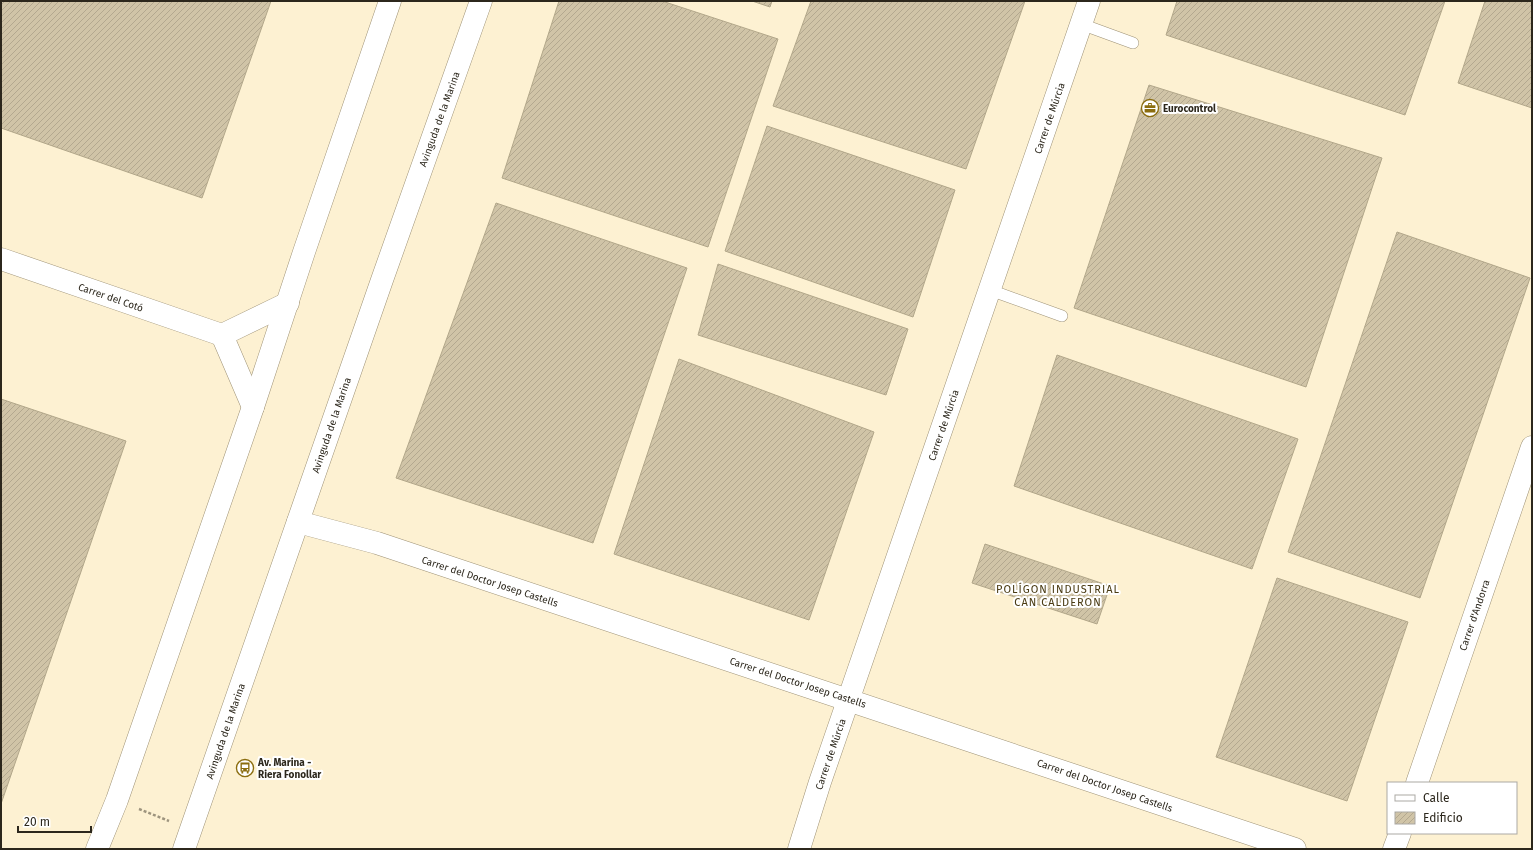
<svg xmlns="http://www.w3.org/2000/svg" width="1533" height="850" font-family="'Fira Sans',sans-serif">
  <defs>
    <pattern id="building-hatch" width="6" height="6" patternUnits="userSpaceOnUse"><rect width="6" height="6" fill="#d0c4a7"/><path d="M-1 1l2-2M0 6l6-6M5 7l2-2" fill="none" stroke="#b3a88f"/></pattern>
  </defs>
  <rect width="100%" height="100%" fill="#fdf1d2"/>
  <g fill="url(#building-hatch)" stroke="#b2a78a">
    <path d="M1,1H271L202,198L1,128Z"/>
    <path d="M559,1H662L778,39L708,247L502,178Z"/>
    <path d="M752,1H772L770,7Z"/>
    <path d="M811,1H1025L966,169L773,106Z"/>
    <path d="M1177,1H1445L1405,115L1166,35Z"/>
    <path d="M1485,1H1532V108L1458,83Z"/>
    <path d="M1149,85L1382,158L1306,387L1074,308Z"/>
    <path d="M767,126L955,190L913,317L725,251Z"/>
    <path d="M496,203L687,268L593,543L396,478Z"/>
    <path d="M1397,232L1530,278L1420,598L1288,552Z"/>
    <path d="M718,264L908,329L886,395L698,335Z"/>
    <path d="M1057,355L1298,439L1252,569L1014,486Z"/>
    <path d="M679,359L874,432L809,620L614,554Z"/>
    <path d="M1,399L126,441L1,804Z"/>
    <path d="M985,544L1110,586L1097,624L972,583Z"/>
    <path d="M1277,578L1408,622L1347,801L1216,757Z"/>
  </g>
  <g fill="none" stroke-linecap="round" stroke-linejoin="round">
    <g stroke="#9e9276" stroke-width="12">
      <g id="lane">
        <path d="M1081,24L1133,43"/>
        <path d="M990,290L1062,316"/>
      </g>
    </g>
    <g stroke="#9e9276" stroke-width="23">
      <g id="street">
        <path d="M1,259L222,335L288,303"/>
        <path d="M222,335L253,407"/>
        <path d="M298,522L377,543L1295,849"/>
        <path d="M1417,783L1532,447"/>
        <path d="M97,849L117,800L253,407L304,252L390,1"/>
        <path d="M184,849L382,280L481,1"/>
        <path d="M799,849L820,782L1089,1"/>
        <path d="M1394,849L1400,833"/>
      </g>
    </g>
    <path stroke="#9d947e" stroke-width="2.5" stroke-dasharray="3 2" stroke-linecap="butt" d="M139,809L169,821"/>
    <use href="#lane" stroke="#fff" stroke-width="11"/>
    <use href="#street" stroke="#fff" stroke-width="22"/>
  </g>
  <defs>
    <g id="office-ring" transform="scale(0.9)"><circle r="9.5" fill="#fff" stroke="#8b6d0f" stroke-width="1.5"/><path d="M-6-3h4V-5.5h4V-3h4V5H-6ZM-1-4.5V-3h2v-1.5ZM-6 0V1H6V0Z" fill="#8b6d0f"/></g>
    <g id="bus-ring" transform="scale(0.9)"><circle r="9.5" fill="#fff" stroke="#8b6d0f" stroke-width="1.5"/><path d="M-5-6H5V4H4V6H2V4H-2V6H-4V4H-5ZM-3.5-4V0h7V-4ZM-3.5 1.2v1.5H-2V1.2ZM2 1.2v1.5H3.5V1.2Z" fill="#8b6d0f"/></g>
  </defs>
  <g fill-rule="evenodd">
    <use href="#office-ring" x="1150" y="108"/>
    <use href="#bus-ring" x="245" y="768"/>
  </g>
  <g text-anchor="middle" stroke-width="4" stroke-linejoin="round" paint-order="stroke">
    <g font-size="10" font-weight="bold" fill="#2c271c" stroke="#fff" text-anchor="start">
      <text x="1163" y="112">Eurocontrol</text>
      <text x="258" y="766">Av. Marina -<tspan x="258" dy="12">Riera Fonollar</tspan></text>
    </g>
    <g font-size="10" fill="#2c271c" stroke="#fff">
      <text transform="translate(1049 118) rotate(-71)" y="4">Carrer de Múrcia</text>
      <text transform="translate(439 119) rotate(-70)" y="4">Avinguda de la Marina</text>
      <text transform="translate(111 297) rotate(19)" y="4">Carrer del Cotó</text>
      <text transform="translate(331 425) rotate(-71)" y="4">Avinguda de la Marina</text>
      <text transform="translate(943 425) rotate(-71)" y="4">Carrer de Múrcia</text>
      <text transform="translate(490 581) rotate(18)" y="4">Carrer del Doctor Josep Castells</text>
      <text transform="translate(1474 615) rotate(-71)" y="4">Carrer d'Andorra</text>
      <text transform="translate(798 682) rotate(18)" y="4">Carrer del Doctor Josep Castells</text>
      <text transform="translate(225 731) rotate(-71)" y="4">Avinguda de la Marina</text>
      <text transform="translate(830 754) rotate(-71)" y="4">Carrer de Múrcia</text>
      <text transform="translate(1105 785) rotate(19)" y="4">Carrer del Doctor Josep Castells</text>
    </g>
    <g font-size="11" letter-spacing="1" fill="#4a3b13" stroke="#fff">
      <text x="1058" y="593">POLÍGON INDUSTRIAL<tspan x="1058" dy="13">CAN CALDERON</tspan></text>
    </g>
  </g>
  <rect width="1533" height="850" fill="none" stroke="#2c271c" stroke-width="4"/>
  <rect x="1387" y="782" width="130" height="52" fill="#ffffff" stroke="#aba9a4"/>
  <rect x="1395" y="795" width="20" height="6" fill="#ffffff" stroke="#aba9a4"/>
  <text x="1423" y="802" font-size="12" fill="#2c271c">Calle</text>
  <rect x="1395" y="812" width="20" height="12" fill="url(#building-hatch)" stroke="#aba9a4"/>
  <text x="1423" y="822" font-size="12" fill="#2c271c">Edificio</text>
  <path d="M18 826v6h73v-6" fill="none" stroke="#2c271c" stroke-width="2"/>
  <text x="24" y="826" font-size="12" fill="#2c271c" stroke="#ffffff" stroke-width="3" paint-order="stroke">20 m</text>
</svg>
